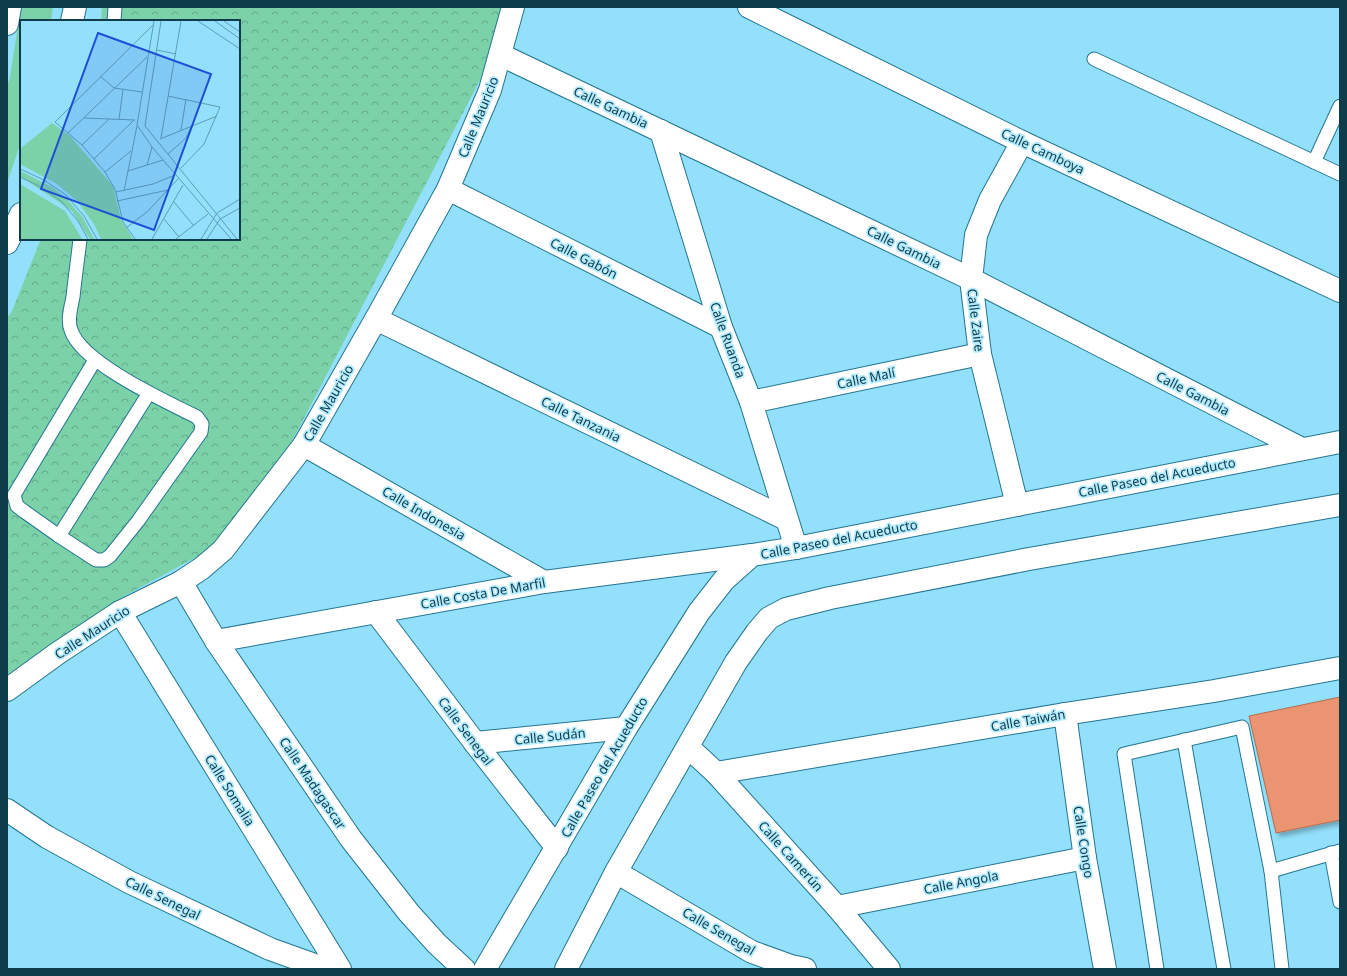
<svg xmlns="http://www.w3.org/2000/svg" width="1347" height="976" font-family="'Noto Sans',sans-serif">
  <defs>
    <pattern id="forest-crowns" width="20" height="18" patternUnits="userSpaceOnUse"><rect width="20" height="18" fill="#7bd1a8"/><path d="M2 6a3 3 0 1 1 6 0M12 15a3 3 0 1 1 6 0" fill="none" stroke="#63ab8b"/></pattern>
    <filter id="shadow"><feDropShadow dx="3.5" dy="3.5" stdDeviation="2" flood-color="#0004"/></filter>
  </defs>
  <rect width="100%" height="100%" fill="#92e0fb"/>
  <path fill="#7bd1a8" d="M21,7H53L51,21H21V142L7,183V87L10,77Z"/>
  <path fill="url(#forest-crowns)" d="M102,7H502L481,78L288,449L222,543L119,599L7,684V318L12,311L41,239H239V21H101Z"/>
  <path fill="#eb9471" stroke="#b86c4e" filter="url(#shadow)" d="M1340,697V820L1276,833L1249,716Z"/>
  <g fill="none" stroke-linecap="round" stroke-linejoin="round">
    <g stroke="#24768f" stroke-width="15">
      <g id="service">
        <path d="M114,21L115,7"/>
        <path d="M1094,59L1340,174"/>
        <path d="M1314,162L1340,106"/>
        <path d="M80,239C78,258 75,277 73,297C71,307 67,320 71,330C81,363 167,402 197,417L202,424L201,432L138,521L110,556L104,560H96L59,536L25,512L17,506L14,495L95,360"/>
        <path d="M59,536L149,393"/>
        <path d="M1184,740L1224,969"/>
        <path d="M1331,853L1340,902"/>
        <path d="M1271,871L1282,969"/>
        <path d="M1157,969L1124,754L1242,727L1271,871L1340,851"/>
      </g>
    </g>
    <g stroke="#24768f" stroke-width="24">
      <g id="minor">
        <path d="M749,7L1022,142L1340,291"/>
        <path d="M501,55L971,279L1302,449"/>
        <path d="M661,131L721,327L751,402L796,548"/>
        <path d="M448,189L721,327"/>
        <path d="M376,319L786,519"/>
        <path d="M751,402L980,354"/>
        <path d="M304,445L544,582"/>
        <path d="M1017,505L980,354L971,279L976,235L990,200L1022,142"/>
        <path d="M181,582L216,641L351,839L409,913L437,944L464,969"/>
        <path d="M120,612L340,969"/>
        <path d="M376,612L475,743L557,848"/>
        <path d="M216,641L544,582L752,555"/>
        <path d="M7,690L58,653L120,612L181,582L202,568L223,550L304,445L376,319L448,189L490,90L513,7"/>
        <path d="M1065,714L1085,858L1105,969"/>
        <path d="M475,743L626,728"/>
        <path d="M688,747L716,773L837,907L889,969"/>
        <path d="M716,773L1065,714L1214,691L1340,668"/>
        <path d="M7,810L47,837L129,882L270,949L326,969"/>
        <path d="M616,872L752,952L791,966L805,969"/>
        <path d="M837,907L1085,858"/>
      </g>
    </g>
    <g stroke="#24768f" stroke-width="24">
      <g id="tertiary">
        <path d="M485,969L626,728L699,612L724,580L752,555L796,548L1340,442"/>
        <path d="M566,969L616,872L736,662L757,632L769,618L786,609L830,598L1029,559L1340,505"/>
      </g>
    </g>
    <g stroke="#24768f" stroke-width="24">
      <g id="secondary">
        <path d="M72,21L75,7"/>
        <path d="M7,24L10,7"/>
        <path d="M7,243L21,214"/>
      </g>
    </g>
    <use href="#service" stroke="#fff" stroke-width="13"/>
    <use href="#minor" stroke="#fff" stroke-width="22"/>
    <use href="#tertiary" stroke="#fff" stroke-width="22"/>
    <use href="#secondary" stroke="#fff" stroke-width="22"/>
  </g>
  <g text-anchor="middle" stroke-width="3.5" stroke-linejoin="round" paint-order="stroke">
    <g font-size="13" fill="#0f3c4a" stroke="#b2eafe">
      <text transform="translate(611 107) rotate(25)" y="5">Calle Gambia</text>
      <text transform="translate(478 117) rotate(-68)" y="5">Calle Mauricio</text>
      <text transform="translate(1043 151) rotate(25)" y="5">Calle Camboya</text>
      <text transform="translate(904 247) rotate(26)" y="5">Calle Gambia</text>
      <text transform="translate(584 258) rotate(27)" y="5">Calle Gabón</text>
      <text transform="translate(976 320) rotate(83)" y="5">Calle Zaire</text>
      <text transform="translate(728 340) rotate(70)" y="5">Calle Ruanda</text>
      <text transform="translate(866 378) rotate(-12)" y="5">Calle Malí</text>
      <text transform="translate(1193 393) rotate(27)" y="5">Calle Gambia</text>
      <text transform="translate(328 403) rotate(-60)" y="5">Calle Mauricio</text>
      <text transform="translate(581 419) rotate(26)" y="5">Calle Tanzania</text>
      <text transform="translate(1157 477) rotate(-11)" y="5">Calle Paseo del Acueducto</text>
      <text transform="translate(424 513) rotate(30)" y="5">Calle Indonesia</text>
      <text transform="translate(839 539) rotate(-11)" y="5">Calle Paseo del Acueducto</text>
      <text transform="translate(483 593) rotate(-10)" y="5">Calle Costa De Marfil</text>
      <text transform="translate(92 632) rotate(-33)" y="5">Calle Mauricio</text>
      <text transform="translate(1028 720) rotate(-10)" y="5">Calle Taiwán</text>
      <text transform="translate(466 731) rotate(53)" y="5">Calle Senegal</text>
      <text transform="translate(550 736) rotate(-6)" y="5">Calle Sudán</text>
      <text transform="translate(604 767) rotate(-60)" y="5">Calle Paseo del Acueducto</text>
      <text transform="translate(313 783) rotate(56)" y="5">Calle Madagascar</text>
      <text transform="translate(230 790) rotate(58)" y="5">Calle Somalia</text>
      <text transform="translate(1084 842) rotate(81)" y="5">Calle Congo</text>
      <text transform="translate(791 856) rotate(48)" y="5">Calle Camerún</text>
      <text transform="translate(961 882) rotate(-11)" y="5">Calle Angola</text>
      <text transform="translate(163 898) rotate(26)" y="5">Calle Senegal</text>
      <text transform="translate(719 931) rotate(30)" y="5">Calle Senegal</text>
    </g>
  </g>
  <g transform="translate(20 20)">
    <rect width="220" height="220" fill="#92e0fb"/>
    <path d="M0,151L32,167L46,178L63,198L74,219H70L52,191L0,156Z" fill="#7bd1a8"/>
    <path d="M32,103L50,116L93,166L101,200L113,219H81L74,204L57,181L37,164L0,144V129ZM0,164L45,191L62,219H0Z" fill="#7bd1a8"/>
    <path fill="none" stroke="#5e9eb4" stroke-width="1" d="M134,1L117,105L132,127L211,219M141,1L125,106L217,219M178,1L220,29M195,1L220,19M204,1L220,12M137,30L156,34M80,56L94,68L122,72M148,76L200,87L184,124L161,148M64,98L115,100M99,99L103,70M161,110L166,79M48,113L127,37M141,118L161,1M140,119L197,96M62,125L89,99M148,134L166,118L171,107M74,139L114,100M127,145L132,127M0,149L24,160L46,175L64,196L77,219M108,151L143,140M85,152L111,131M0,157L19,166L41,181L58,201L68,219M104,171L117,106M96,172L133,164L155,155M97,181L148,170M154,182L174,206M144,199L159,217M106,208L128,191L158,159M115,219L103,202L95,169L85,152L62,125L35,102L133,5M132,219L163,165M156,219L188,194M181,219L197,193L220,179M187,219L200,199L220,188"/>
    <path fill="#1d4ed8" fill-opacity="0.15" stroke="#1d4ed8" stroke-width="2" d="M78,13L191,54L134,210L21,169Z"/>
    <rect width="220" height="220" fill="none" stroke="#0f3c4a" stroke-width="2"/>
  </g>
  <rect width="1347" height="976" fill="none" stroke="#0f3c4a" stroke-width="16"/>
</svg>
